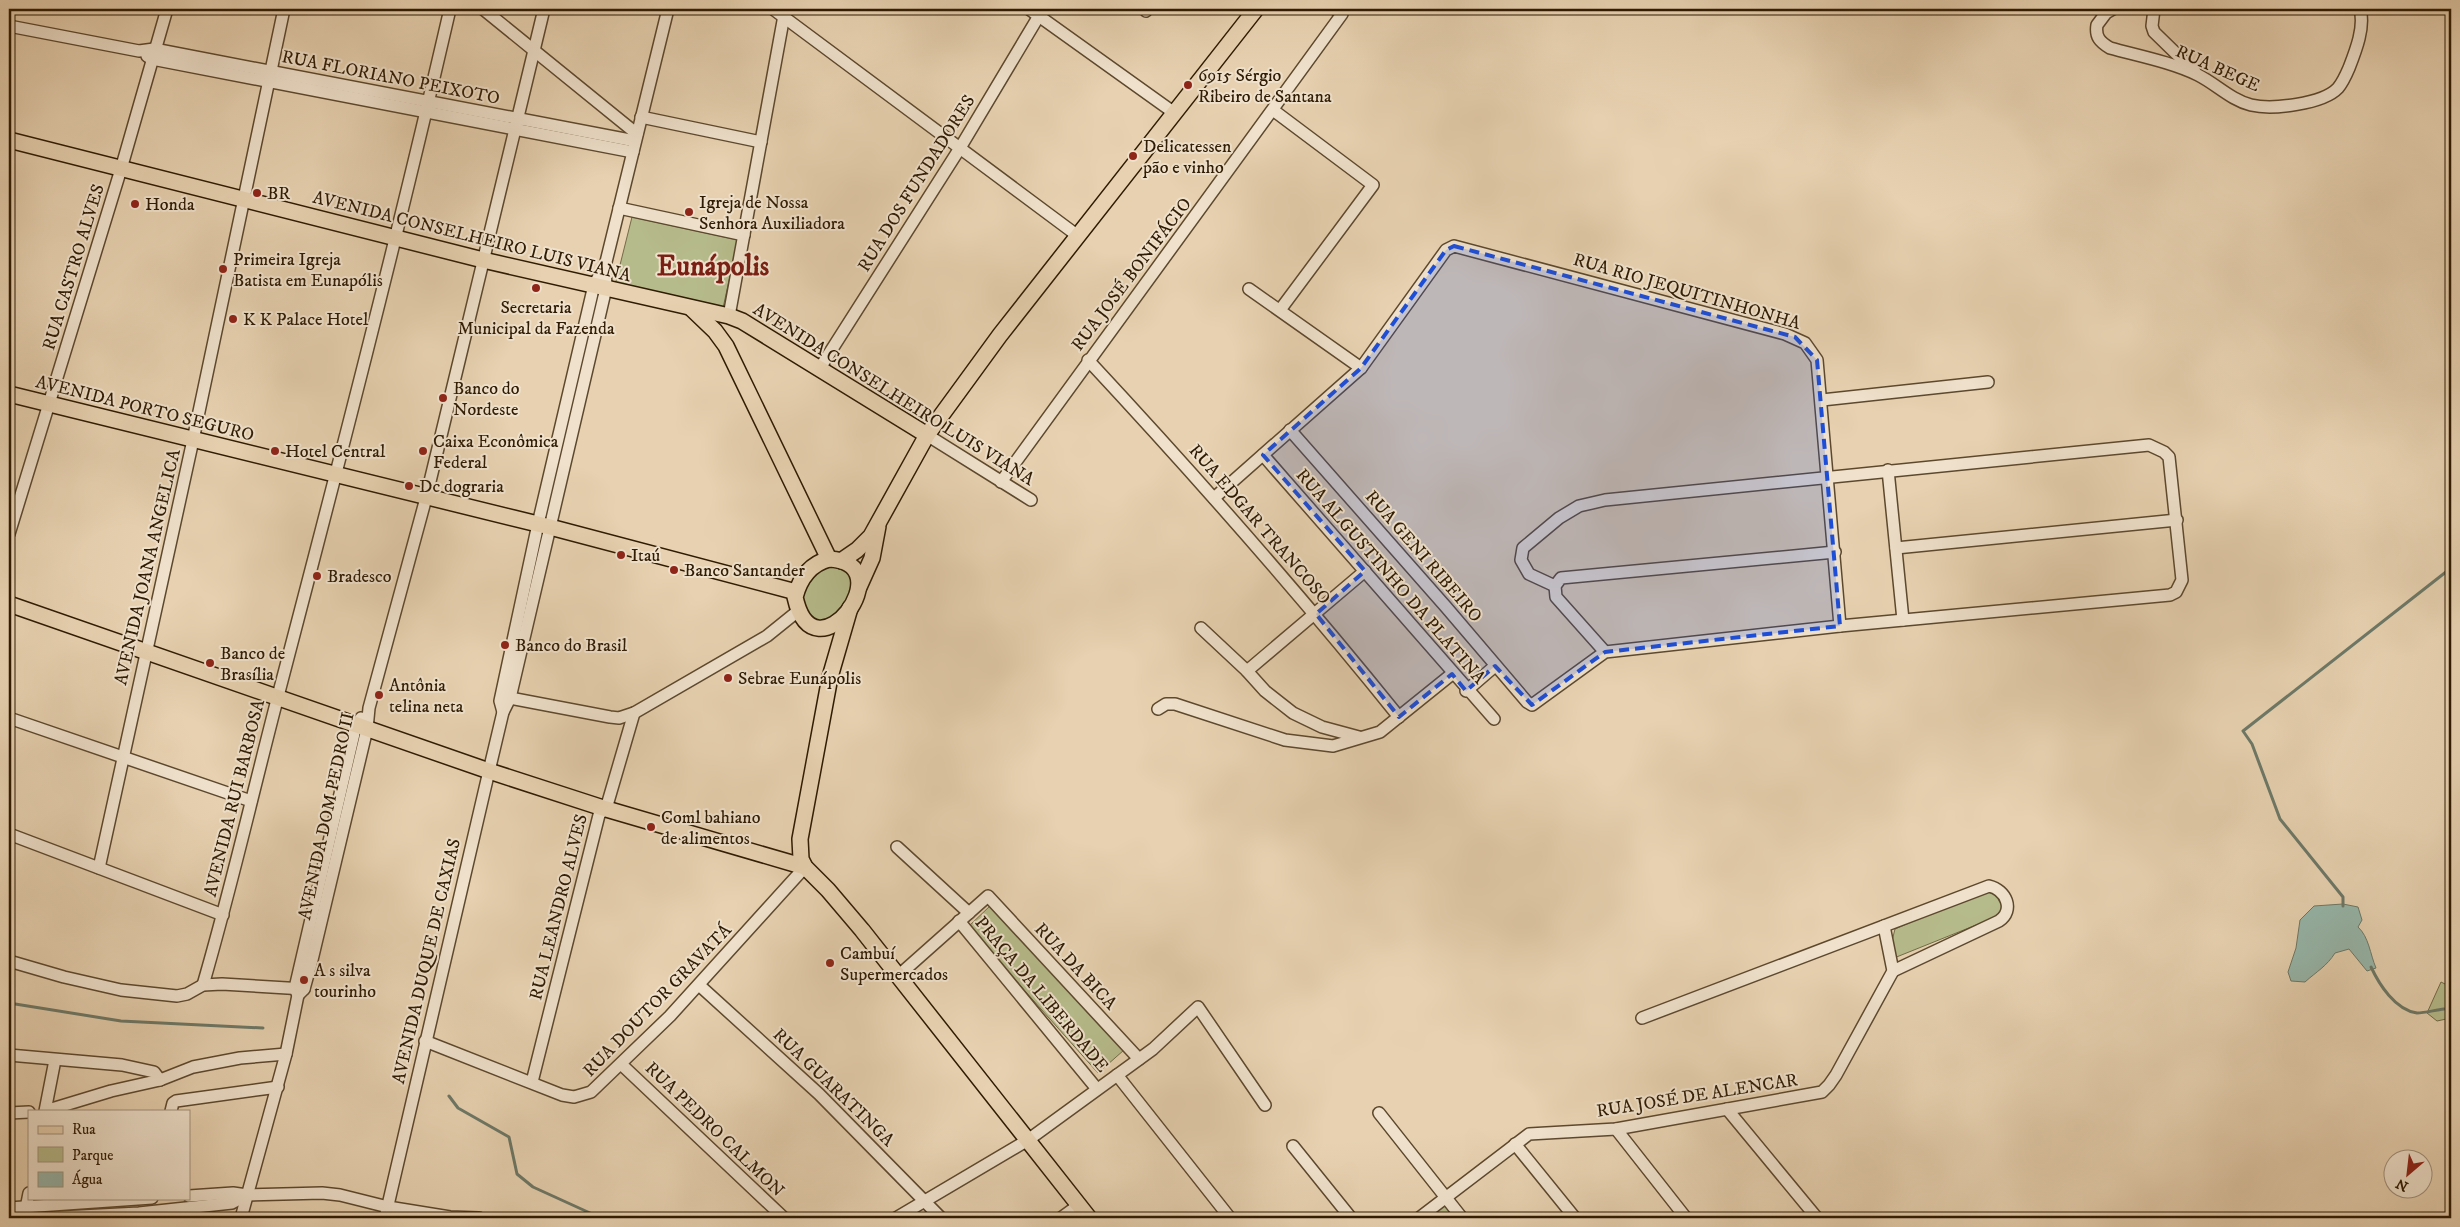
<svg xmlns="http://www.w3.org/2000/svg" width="2460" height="1227" font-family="'IM FELL DW Pica',serif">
  <rect width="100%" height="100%" fill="#e7d1b0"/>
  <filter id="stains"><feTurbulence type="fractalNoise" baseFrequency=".004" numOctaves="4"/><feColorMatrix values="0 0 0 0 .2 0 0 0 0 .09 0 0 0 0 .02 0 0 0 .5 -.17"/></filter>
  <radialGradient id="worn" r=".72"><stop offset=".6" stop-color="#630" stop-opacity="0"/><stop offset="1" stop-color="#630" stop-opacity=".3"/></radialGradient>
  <g fill="#b6bb8b" stroke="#726b47">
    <path d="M632,217L738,240L723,308L615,285Z"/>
    <path d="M829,565L843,569L852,576C855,598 842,609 826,623L808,618L801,598L808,575Z"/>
    <path d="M1989,889L2003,901L2001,915L1894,958L1890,949L1895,929Z"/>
    <path d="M991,905L1124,1050L1098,1073L968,927Z"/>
    <path d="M2441,982L2451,987V1018L2437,1021L2427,1013Z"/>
    <path d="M1444,1205L1455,1218H1428Z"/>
  </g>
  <path fill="#97b7ab" stroke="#6d7968" d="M2343,904L2358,907L2362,920L2358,927C2369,937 2370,954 2376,968L2367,971L2349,949L2335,953C2327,966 2316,972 2305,982L2291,981L2288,972L2296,948L2300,920L2314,906Z"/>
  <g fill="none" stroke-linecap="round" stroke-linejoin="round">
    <g stroke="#6d7968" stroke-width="3">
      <path d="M2343,906V897L2280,819L2252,744L2243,731L2451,568"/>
      <path d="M2371,967C2379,984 2395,1010 2417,1013C2425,1013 2435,1010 2444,1009"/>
      <path d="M9,1003L121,1021L263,1028"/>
      <path d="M449,1096L458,1108L509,1137L517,1174L533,1187L601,1218"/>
    </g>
    <g stroke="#5d482e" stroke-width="14">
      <g id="minor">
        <path d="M483,9L637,134"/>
        <path d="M773,9L1078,236"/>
        <path d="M1029,9L1173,112"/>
        <path d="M2113,9L2106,13L2097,25C2095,37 2100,42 2110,48C2139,56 2171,62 2198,75C2216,84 2231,100 2251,105C2272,110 2323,104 2338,88C2343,82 2346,75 2349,68C2356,50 2365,27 2360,9"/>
        <path d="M2154,9L2152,26L2154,32L2195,72"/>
        <path d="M1146,11L1147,9"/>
        <path d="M9,26L139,51L154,49L635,141"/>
        <path d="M147,56L152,59L633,152"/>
        <path d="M1273,110L1373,185L1280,310"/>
        <path d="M641,117L761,142"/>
        <path d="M619,208L744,235"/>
        <path d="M1249,289L1361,368"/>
        <path d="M729,316L785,10"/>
        <path d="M1088,360C1196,476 1300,594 1399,717"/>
        <path d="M820,368L960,148L1043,9"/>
        <path d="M1822,400L1988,382"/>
        <path d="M1290,430L1446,607L1527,702L1532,705L1605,652L1840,626L2170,595L2176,592L2182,580L2169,457L2164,452L2149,445L1605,500L1579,506L1559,518L1523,548L1521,560L1529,574L1555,586"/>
        <path d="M927,435L1031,500"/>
        <path d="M1263,455L1494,719"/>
        <path d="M1888,470L1903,620"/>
        <path d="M1001,482L1342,14L1335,9"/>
        <path d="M1214,498L1361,368L1446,250L1454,246L1785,334L1805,343L1817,360L1840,626"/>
        <path d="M9,534L121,169L167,9"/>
        <path d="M1896,548L2177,520"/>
        <path d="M1201,628L1247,671L1265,691L1293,713L1322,727L1359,737"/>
        <path d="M1605,652L1556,597L1555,586L1561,578L1835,552"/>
        <path d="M1247,671L1365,571"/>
        <path d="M1466,691L1495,666"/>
        <path d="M503,700L510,698L610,717L619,718L634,713L767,636L798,611"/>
        <path d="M1158,709L1166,704H1175L1285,740L1333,746L1380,732L1452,674"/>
        <path d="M503,712L500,701L538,524L594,285L598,278"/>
        <path d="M9,718L251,801"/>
        <path d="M9,834L223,915"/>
        <path d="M897,847L969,913"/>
        <path d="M99,868L193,440L284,9"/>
        <path d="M959,921L1097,1089"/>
        <path d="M9,961L64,977L121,990L177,996L187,994L203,985L222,984L304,989"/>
        <path d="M898,976L988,896L1139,1059"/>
        <path d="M203,985C231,889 253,792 278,696C338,467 397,239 450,9"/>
        <path d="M699,985L819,1094L941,1218"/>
        <path d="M297,993L295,988L356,725L361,718"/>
        <path d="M298,995L304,989L312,960L367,729L369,708L426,498L544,9"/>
        <path d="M1642,1018L1989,886C2006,890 2015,910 1999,921L1893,971"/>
        <path d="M425,1041L562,1095L574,1097L591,1092L670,1016L805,867"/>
        <path d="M9,1055L122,1065L154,1072L160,1080"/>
        <path d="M55,1060L45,1111L111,1091L160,1080L193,1067L240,1058L286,1054"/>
        <path d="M622,1065L784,1218"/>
        <path d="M1117,1075L1230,1218"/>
        <path d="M532,1082L599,815L608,802L634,713"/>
        <path d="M1727,1109L1817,1218"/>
        <path d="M171,1111L173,1103L176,1101L278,1087"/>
        <path d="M9,1113L29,1112"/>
        <path d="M1379,1113L1462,1218"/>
        <path d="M1616,1129L1686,1218"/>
        <path d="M1515,1144L1575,1218"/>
        <path d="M1293,1146L1351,1218"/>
        <path d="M189,1196L233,1193L247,1195L322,1193L340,1195L388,1207L450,1217L479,1218"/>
        <path d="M9,1208L152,1198"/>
        <path d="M24,1218L29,1193"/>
        <path d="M42,1218L139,1213L232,1203L247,1195"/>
        <path d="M241,1218L286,1054L298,995"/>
        <path d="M385,1218L489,771L503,712L510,698L606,288L605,266L668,9"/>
        <path d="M896,1218L1028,1140L1153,1049L1198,1007L1265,1105"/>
        <path d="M1061,1218L1079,1205"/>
        <path d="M1419,1218L1529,1134L1616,1129L1822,1092L1829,1085L1836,1075L1893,971L1884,926"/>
      </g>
    </g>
    <g stroke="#2f1b03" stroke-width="18">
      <g id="major">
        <path d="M9,140L483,260L729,316L742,321L927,435"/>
        <path d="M691,308L715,331L726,346L829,559"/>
        <path d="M9,394L550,527L796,592"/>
        <path d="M829,559C905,562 814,684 795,597C800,578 810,564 829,559Z"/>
        <path d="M841,561L857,550L871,536L927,435L1000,335L1256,9"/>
        <path d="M859,587L872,558L878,526"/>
        <path d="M9,604L489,771L603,808L805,867"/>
        <path d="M850,608L830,677L800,839L801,859L805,867L828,890L862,930L1089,1218"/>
      </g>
    </g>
    <use href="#minor" stroke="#efe1cc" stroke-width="11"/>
    <use href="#major" stroke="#e7d1b0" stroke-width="15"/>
  </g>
  <path fill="#1d4ed8" fill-opacity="0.2" stroke="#1d4ed8" stroke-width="4" stroke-dasharray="10 6" stroke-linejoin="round" d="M1454,246L1795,337L1817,360L1840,626L1605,652L1532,705L1495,666L1466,691L1452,674L1399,717L1316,614L1365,571L1263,455L1361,368L1446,250Z"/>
  <g fill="#8f2418" stroke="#efe1cc" stroke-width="2">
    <circle cx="1188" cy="85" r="5"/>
    <circle cx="1133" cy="156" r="5"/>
    <circle cx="257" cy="193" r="5"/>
    <circle cx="135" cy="204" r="5"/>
    <circle cx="689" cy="212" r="5"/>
    <circle cx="223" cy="269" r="5"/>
    <circle cx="536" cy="288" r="5"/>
    <circle cx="233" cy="319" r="5"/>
    <circle cx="443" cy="398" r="5"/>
    <circle cx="275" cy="451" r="5"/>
    <circle cx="423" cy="451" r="5"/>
    <circle cx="409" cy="486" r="5"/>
    <circle cx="621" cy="555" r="5"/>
    <circle cx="674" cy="570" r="5"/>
    <circle cx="317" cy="576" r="5"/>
    <circle cx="505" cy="645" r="5"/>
    <circle cx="210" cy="663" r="5"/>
    <circle cx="728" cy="678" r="5"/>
    <circle cx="379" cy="695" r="5"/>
    <circle cx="651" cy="827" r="5"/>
    <circle cx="830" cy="963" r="5"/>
    <circle cx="304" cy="980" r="5"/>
  </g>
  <g text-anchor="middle" stroke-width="4" stroke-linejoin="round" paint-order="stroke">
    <g font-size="18" fill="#2f1b03" stroke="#efe1cc">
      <text transform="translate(2218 68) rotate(24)" y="6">RUA BEGE</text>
      <text transform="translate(391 77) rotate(11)" y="6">RUA FLORIANO PEIXOTO</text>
      <text transform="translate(916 183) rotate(-58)" y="6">RUA DOS FUNDADORES</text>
      <text transform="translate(472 236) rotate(14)" y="6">AVENIDA CONSELHEIRO LUIS VIANA</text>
      <text transform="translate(73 267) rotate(-73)" y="6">RUA CASTRO ALVES</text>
      <text transform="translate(1131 274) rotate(-53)" y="6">RUA JOSÉ BONIFÁCIO</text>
      <text transform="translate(1687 291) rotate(16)" y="6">RUA RIO JEQUITINHONHA</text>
      <text transform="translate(894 394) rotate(32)" y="6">AVENIDA CONSELHEIRO LUIS VIANA</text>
      <text transform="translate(145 408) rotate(14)" y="6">AVENIDA PORTO SEGURO</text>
      <text transform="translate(1260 524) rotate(49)" y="6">RUA EDGAR TRANCOSO</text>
      <text transform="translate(1424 556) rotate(49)" y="6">RUA GENI RIBEIRO</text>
      <text transform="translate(147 567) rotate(-77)" y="6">AVENIDA JOANA ANGELICA</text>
      <text transform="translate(1391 576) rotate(49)" y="6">RUA ALGUSTINHO DA PLATINA</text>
      <text transform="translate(234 798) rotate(-76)" y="6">AVENIDA RUI BARBOSA</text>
      <text transform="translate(326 816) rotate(-78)" y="6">AVENIDA DOM PEDRO II</text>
      <text transform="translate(558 907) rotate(-76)" y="6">RUA LEANDRO ALVES</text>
      <text transform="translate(426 961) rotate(-77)" y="6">AVENIDA DUQUE DE CAXIAS</text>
      <text transform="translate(1076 966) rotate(47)" y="6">RUA DA BICA</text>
      <text transform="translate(1042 994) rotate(50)" y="6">PRAÇA DA LIBERDADE</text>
      <text transform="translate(657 1000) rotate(-46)" y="6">RUA DOUTOR GRAVATÁ</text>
      <text transform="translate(834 1087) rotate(44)" y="6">RUA GUARATINGA</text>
      <text transform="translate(1697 1095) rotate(-9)" y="6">RUA JOSÉ DE ALENCAR</text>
      <text transform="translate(715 1129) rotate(44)" y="6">RUA PEDRO CALMON</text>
    </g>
    <g font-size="18" fill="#2f1b03" stroke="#efe1cc" text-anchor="start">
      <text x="1198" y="81">6915 Sérgio<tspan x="1198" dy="21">Ribeiro de Santana</tspan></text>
      <text x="1143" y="152">Delicatessen<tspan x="1143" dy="21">pão e vinho</tspan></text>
      <text x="267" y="199">BR</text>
      <text x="699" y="208">Igreja de Nossa<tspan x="699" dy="21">Senhora Auxiliadora</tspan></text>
      <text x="145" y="210">Honda</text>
      <text x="233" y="265">Primeira Igreja<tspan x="233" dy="21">Batista em Eunapólis</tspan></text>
      <text x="536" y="313" text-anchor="middle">Secretaria<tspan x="536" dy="21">Municipal da Fazenda</tspan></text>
      <text x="243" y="325">K K Palace Hotel</text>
      <text x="453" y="394">Banco do<tspan x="453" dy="21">Nordeste</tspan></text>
      <text x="433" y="447">Caixa Econômica<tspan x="433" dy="21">Federal</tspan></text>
      <text x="285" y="457">Hotel Central</text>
      <text x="419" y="492">Dc dograria</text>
      <text x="631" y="561">Itaú</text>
      <text x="684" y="576">Banco Santander</text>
      <text x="327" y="582">Bradesco</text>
      <text x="515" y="651">Banco do Brasil</text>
      <text x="220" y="659">Banco de<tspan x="220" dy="21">Brasília</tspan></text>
      <text x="738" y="684">Sebrae Eunápolis</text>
      <text x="389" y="691">Antônia<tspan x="389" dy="21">telina neta</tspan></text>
      <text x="661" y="823">Coml bahiano<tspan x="661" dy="21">de alimentos</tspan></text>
      <text x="840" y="959">Cambuí<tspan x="840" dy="21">Supermercados</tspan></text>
      <text x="314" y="976">A s silva<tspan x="314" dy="21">tourinho</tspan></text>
    </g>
    <g font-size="28" font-weight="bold" fill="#7a1f14" stroke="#efe1cc">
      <text x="713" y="275">Eunápolis</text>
    </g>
  </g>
  <rect width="2460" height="1227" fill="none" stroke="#e7d1b0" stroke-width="30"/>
  <rect x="10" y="10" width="2440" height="1207" fill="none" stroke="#2f1b03" stroke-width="2.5"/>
  <rect x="15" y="15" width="2430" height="1197" fill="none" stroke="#2f1b03"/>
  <rect x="28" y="1110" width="162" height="90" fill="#efe1cc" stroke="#a2927c"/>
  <rect x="38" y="1126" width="25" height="8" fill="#e7d1b0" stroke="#a2927c"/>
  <text x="72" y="1134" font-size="15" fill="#2f1b03">Rua</text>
  <rect x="38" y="1147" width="25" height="15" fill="#b6bb8b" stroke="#a2927c"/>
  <text x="72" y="1160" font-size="15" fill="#2f1b03">Parque</text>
  <rect x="38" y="1172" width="25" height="15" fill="#97b7ab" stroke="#a2927c"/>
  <text x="72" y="1184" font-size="15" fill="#2f1b03">Água</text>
  <g transform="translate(2408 1174) rotate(208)"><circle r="24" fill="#efe1cc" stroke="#a2927c"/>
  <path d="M0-4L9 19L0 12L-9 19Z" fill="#8f2418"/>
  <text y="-8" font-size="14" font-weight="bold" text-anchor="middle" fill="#2f1b03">N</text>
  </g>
  <rect width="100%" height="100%" filter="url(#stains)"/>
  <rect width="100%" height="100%" fill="url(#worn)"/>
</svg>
